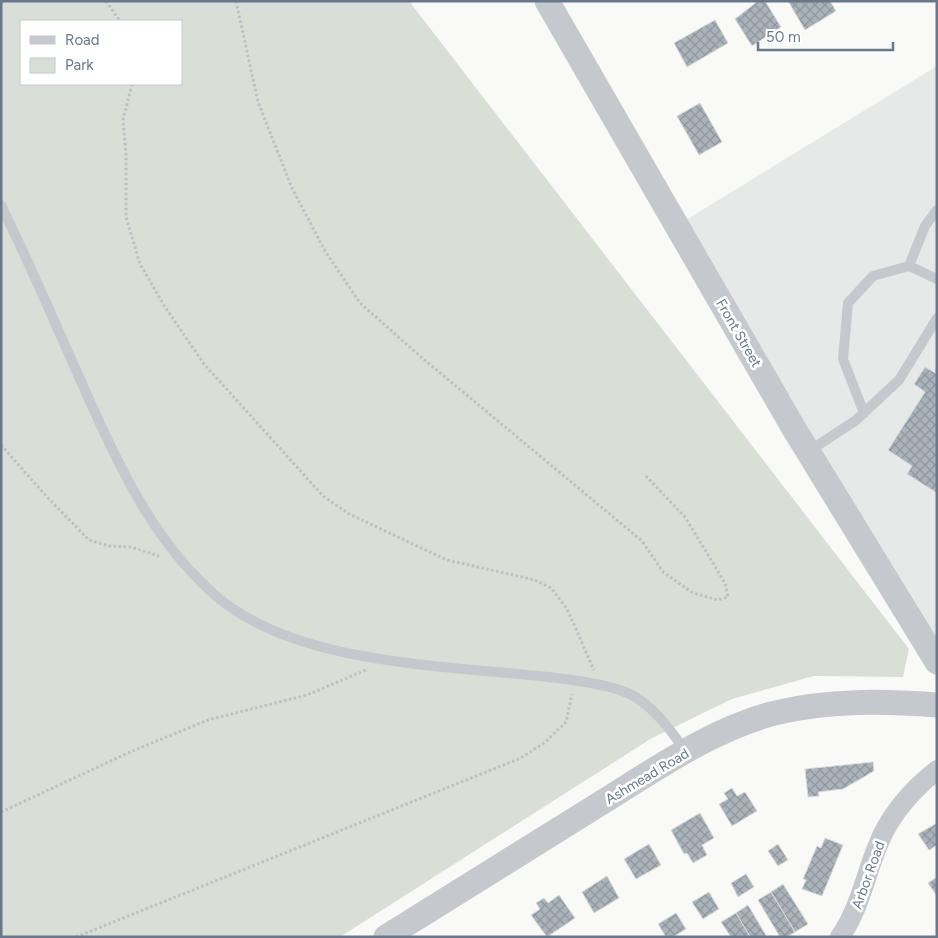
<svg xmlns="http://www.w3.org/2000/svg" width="938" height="938" font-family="Figtree,sans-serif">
  <defs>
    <pattern id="building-cross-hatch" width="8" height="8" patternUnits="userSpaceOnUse" patternTransform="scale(1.25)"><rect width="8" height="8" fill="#abb3ba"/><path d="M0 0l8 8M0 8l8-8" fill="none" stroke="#8f969d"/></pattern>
  </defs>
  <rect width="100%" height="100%" fill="#f9faf7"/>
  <path fill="#e7e9e8" d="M937,66V662L676,226Z"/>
  <path fill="#d9dfd6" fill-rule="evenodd" d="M1,1H409L909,649L903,677L814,676L732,699L652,738L340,937H1ZM21,21H181V84H21Z"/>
  <g fill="url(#building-cross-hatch)" stroke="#dbdcd9">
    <path d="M758,1H765L781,27L752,46L735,19Z"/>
    <path d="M788,1H830L836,11L805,30Z"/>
    <path d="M715,20L728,43L687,67L674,43Z"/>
    <path d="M700,103L722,142L699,155L677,116Z"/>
    <path d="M925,367L937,374V493L907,474L912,466L888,450L925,392L914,384Z"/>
    <path d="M873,762L874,771L843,789L818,792L819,796L808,797L805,769Z"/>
    <path d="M732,788L737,796L745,792L757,811L732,826L719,804L728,799L724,793Z"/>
    <path d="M700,813L714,838L702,845L707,855L693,863L687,853L684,854L671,830Z"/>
    <path d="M937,823V845L929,850L918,834Z"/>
    <path d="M825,838L843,845L822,896L802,889L806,880L803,879L817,846L821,848Z"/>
    <path d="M649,844L661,865L636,879L624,859Z"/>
    <path d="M778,844L788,860L778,866L768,851Z"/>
    <path d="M746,874L754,887L738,897L731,883Z"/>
    <path d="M607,876L619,898L594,913L582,892Z"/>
    <path d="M937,877V896L928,883Z"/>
    <path d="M783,884L808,924L795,932L771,892Z"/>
    <path d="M709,892L719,909L703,919L692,902Z"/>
    <path d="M771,892L795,932L787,937H780L758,900Z"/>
    <path d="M559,895L575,918L547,937L531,915L540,909L536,903L544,898L548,903Z"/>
    <path d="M748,905L767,937H750L736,913Z"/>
    <path d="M676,913L686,929L673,937H666L658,924Z"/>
    <path d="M736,913L750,937H731L721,922Z"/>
  </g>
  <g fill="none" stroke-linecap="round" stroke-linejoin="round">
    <g stroke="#bdc0c3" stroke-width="3" stroke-dasharray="2.5 2.5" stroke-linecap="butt">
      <path d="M106,1L120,21"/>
      <path d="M236,1L258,102L292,188L325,251L360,303L421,357L642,541L663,572L693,593L718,600L728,597L725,583L685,517L646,476"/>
      <path d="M132,84L123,120L126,155V217L140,264L165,307L204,364L323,496L349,514L447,560L535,580L551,588L567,609L594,670"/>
      <path d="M1,445L48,498L89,540L109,546L131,547L159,556"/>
      <path d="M1,812L130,752L208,720L307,695L366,670"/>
      <path d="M76,937L521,758L544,743L566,722L572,694"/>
    </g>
    <g stroke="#c5c9cd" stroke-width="10">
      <path d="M1,205C27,259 51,313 75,368C112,450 147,536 216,596C295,664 439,665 539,676C565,679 616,684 637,698C658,712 672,732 686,752"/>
      <path d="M909,266L937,279"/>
      <path d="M864,413L843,359L848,303L873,276L909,266L925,226L937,210"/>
      <path d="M809,451L855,421L899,380L937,318"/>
    </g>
    <path stroke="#c5c9cd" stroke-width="20" d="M840,937C860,908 865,876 878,845C890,814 912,790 937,770"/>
    <g stroke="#c5c9cd" stroke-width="25">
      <path d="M547,1L793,427L937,662"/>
      <path d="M386,937C457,892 529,848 601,803C656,769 712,729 775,713C829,700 882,701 937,705"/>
    </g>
  </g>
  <g text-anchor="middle" stroke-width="5" stroke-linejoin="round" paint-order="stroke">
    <g font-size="14" fill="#687789" stroke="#fff">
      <text transform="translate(739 333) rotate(60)" y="5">Front Street</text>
      <text transform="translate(647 776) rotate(-31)" y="5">Ashmead Road</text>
      <text transform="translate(868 875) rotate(-70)" y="5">Arbor Road</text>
    </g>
  </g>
  <rect width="938" height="938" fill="none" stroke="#687789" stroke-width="5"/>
  <rect x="20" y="20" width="162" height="65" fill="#ffffff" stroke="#c3c9d0"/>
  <rect x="30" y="36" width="25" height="8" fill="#c5c9cd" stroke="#c3c9d0"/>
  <text x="65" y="45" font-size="15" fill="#687789">Road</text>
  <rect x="30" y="58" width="25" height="15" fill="#d9dfd6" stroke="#c3c9d0"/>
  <text x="65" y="70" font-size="15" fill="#687789">Park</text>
  <path d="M758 42v8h135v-8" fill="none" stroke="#687789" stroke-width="2.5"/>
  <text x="766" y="42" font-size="15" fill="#687789" stroke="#ffffff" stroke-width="4" paint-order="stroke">50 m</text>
</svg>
